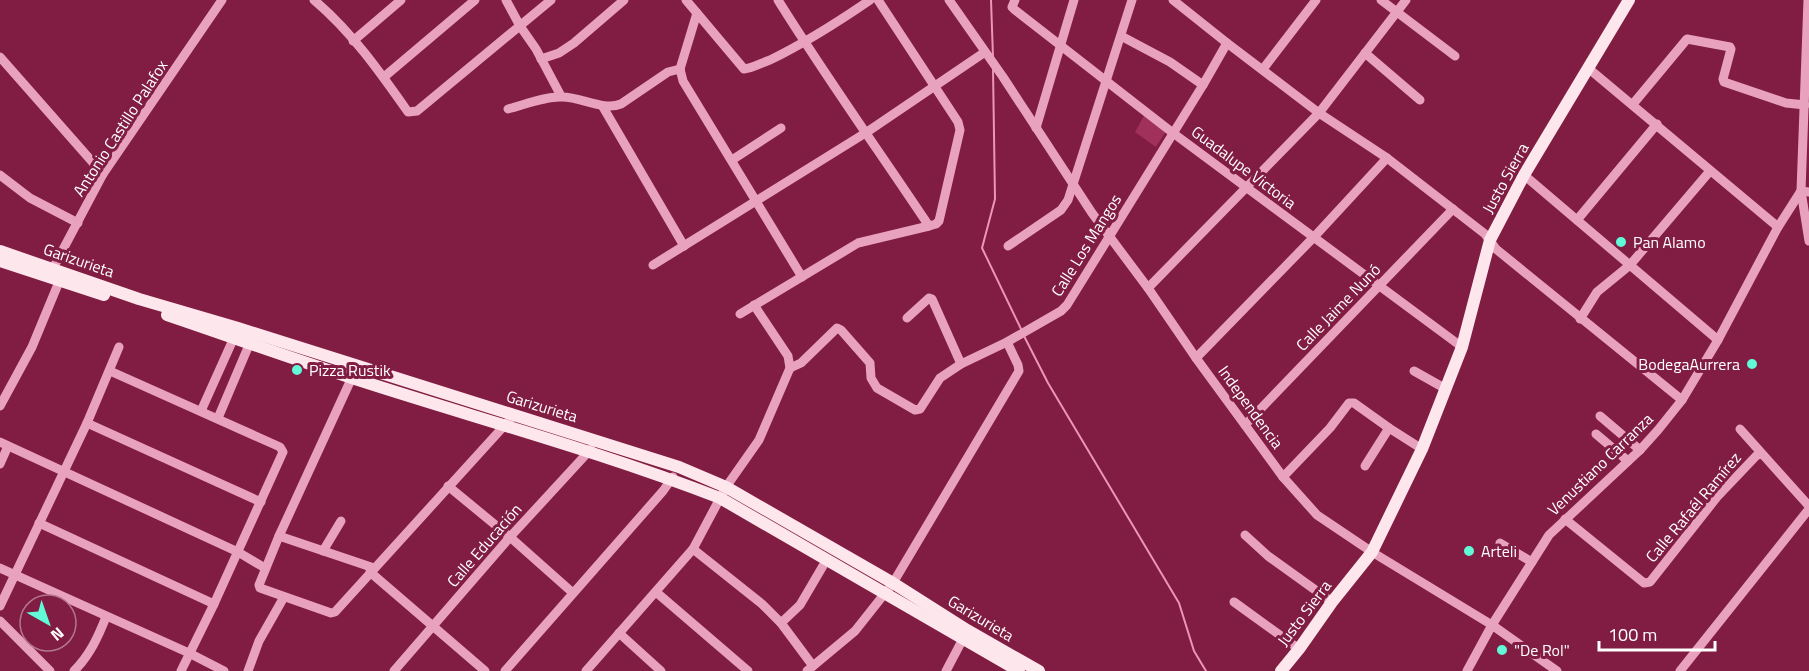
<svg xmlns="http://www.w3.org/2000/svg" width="1809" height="671" font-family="'Titillium Web',sans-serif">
  <rect width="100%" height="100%" fill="#811d42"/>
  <path fill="#a0315b" d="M1145,114L1166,131L1156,147L1135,132Z"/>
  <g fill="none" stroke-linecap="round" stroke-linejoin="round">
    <g stroke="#eb96b7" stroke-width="2">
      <path d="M991,0L993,57"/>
      <path d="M993,69L995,199L982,248L1022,331"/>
      <path d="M1024,336L1048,383L1179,603L1194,651L1206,671"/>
    </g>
    <g stroke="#e9a2be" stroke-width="9">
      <path d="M314,0C351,31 380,72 408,112L417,111L551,0"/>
      <path d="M506,0L520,26L536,49L561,96"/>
      <path d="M686,0L744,69C753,68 761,63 770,60C805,43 838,22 870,0"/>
      <path d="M778,0C826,77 879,151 929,226"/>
      <path d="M949,0L1003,77L1092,213L1148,288L1196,358L1283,477L1317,515L1372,552L1492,625L1557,671"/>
      <path d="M1015,0L1012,7L1015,10L1173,133L1462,347"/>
      <path d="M1173,0L1227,43L1319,113L1387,158L1485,234L1496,249L1682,400"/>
      <path d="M1381,0L1455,56"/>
      <path d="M1808,0L1801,191L1809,241"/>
      <path d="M1121,36L1170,62L1203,85"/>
      <path d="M353,41L401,0"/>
      <path d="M1365,53L1420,100"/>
      <path d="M0,57L103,174"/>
      <path d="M541,59L559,53L574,43L624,0"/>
      <path d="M1588,68L1778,227"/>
      <path d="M680,69L683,81L802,277"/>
      <path d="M680,69L697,13"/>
      <path d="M1263,69L1316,0"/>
      <path d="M384,77L475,0"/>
      <path d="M1633,104L1687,39L1730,47L1731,49L1723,79L1724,82L1786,103L1805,105"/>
      <path d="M603,107L684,246"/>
      <path d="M508,109C524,105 545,96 562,97C582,97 603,111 621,104L668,72L680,69"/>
      <path d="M1036,128L1074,0"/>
      <path d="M732,160L781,128"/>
      <path d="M0,175L30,198L78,223"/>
      <path d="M1524,175L1718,340"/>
      <path d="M1577,220L1657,124"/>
      <path d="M1008,246L1061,210L1068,200L1132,0"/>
      <path d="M653,265L867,132L985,52"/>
      <path d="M50,274L103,174L222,0"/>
      <path d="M1148,288L1319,113L1406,0"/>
      <path d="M740,314L858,243L929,226L936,224L939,221L960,130L958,122L878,0"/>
      <path d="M907,318L929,298L932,299L961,364"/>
      <path d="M1580,319L1597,292L1630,265L1710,171"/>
      <path d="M1196,358L1314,237L1387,158"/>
      <path d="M790,368L801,363L837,328L841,330L870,363L871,378L877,388L915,410L920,409L940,378L961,364L1007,342L1061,311L1067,305L1203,85L1227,43"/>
      <path d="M110,371L280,447L283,452L214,604L181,671"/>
      <path d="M1414,371L1446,389"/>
      <path d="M354,373L279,536L259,585L260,588L331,613L335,612L514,415"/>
      <path d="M0,406L32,347L61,277"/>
      <path d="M201,411L236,333"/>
      <path d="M1600,416L1640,450"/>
      <path d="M218,418L252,338"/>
      <path d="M87,423L261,502"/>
      <path d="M1245,425L1453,209"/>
      <path d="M1740,429L1809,506"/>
      <path d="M1596,434L1628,461"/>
      <path d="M0,442L238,552L265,568"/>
      <path d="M0,464L8,446"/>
      <path d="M1365,466L1389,428"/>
      <path d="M1283,477L1330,428L1349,403H1354L1389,428L1422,449"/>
      <path d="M448,486L510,537L573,593"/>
      <path d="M1565,519L1644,583L1650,582L1717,497L1757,455L1762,454"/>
      <path d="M39,523L214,604"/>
      <path d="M1245,535L1268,556L1332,602"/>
      <path d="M279,536L374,568"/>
      <path d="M1500,543L1532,562"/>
      <path d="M693,549L762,604L781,623L813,666"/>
      <path d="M323,551L341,521"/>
      <path d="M0,568L189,653L224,671"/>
      <path d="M370,572L485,671"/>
      <path d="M656,592L748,671"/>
      <path d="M1234,602L1299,649"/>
      <path d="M0,606L87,423L119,347"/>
      <path d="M0,621L50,671"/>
      <path d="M781,623L800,605L827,559"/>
      <path d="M619,633L661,671"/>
      <path d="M74,671C90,655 98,637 106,617"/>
      <path d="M248,671L259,641L284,597"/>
      <path d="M394,671L510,537L591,449"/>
      <path d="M505,671L663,491L673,477"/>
      <path d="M586,671L693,549L726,487L759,440L790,368L788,356L754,305"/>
      <path d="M807,671L855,631L893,583L1019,371L1018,365L1007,342"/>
      <path d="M946,671L965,635"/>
      <path d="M1467,671L1492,625L1549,535L1640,450L1658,430L1682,400L1718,340L1778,227L1801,191L1809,192"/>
      <path d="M1680,671L1809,509"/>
    </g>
    <g stroke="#fee6ed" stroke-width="12">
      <path d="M0,251L139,299L238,328L679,467L726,487L893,583L967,630L1039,671"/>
      <path d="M0,261L104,295"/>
      <path d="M167,315C229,336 290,358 352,378C475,418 599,451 720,498L1019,671"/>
      <path d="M1281,671L1299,649L1332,602L1372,552L1422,449L1462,347L1490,240L1524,175L1629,0"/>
    </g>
  </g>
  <g fill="#61f9d7" stroke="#811d42" stroke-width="2">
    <circle cx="1621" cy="242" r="6"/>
    <circle cx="1752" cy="364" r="6"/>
    <circle cx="297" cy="370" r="6"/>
    <circle cx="1469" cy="551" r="6"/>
    <circle cx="1502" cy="650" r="6"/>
  </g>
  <g text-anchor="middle" stroke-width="6" stroke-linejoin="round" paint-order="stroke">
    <g font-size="16" fill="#fff" stroke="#811d42">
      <text transform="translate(120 128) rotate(-57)" y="6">Antonio Castillo Palafox</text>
      <text transform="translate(1244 167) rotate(37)" y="6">Guadalupe Victoria</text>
      <text transform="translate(1505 178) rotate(-61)" y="6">Justo Sierra</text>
      <text transform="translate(1086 245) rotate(-58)" y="6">Calle Los Mangos</text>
      <text transform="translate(79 260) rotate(19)" y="6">Garizurieta</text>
      <text transform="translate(1338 307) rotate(-46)" y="6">Calle Jaime Nunó</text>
      <text transform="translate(542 406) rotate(17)" y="6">Garizurieta</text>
      <text transform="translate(1251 407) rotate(54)" y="6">Independencia</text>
      <text transform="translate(1600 464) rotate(-44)" y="6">Venustiano Carranza</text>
      <text transform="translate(1693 507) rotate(-50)" y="6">Calle Rafaél Ramírez</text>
      <text transform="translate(484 545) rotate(-49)" y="6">Calle Educación</text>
      <text transform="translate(1304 613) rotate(-53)" y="6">Justo Sierra</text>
      <text transform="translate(981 618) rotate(31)" y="6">Garizurieta</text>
    </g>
    <g font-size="16" fill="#fff" stroke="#811d42" text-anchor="start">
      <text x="1633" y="248">Pan Alamo</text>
      <text x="1740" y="370" text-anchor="end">BodegaAurrera</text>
      <text x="309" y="376">Pizza Rustik</text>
      <text x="1481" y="557">Arteli</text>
      <text x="1514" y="656">"De Rol"</text>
    </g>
  </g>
  <g transform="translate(48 623) rotate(140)"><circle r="28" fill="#811d42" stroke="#b3778e" stroke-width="1.5"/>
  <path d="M0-4.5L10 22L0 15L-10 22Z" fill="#61f9d7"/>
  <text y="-9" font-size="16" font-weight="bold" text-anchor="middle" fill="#ffffff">N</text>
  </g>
  <path d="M1599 641v9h116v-9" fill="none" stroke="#ffffff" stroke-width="3"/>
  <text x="1608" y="641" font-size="18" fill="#ffffff" stroke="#811d42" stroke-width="4.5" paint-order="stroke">100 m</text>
</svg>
